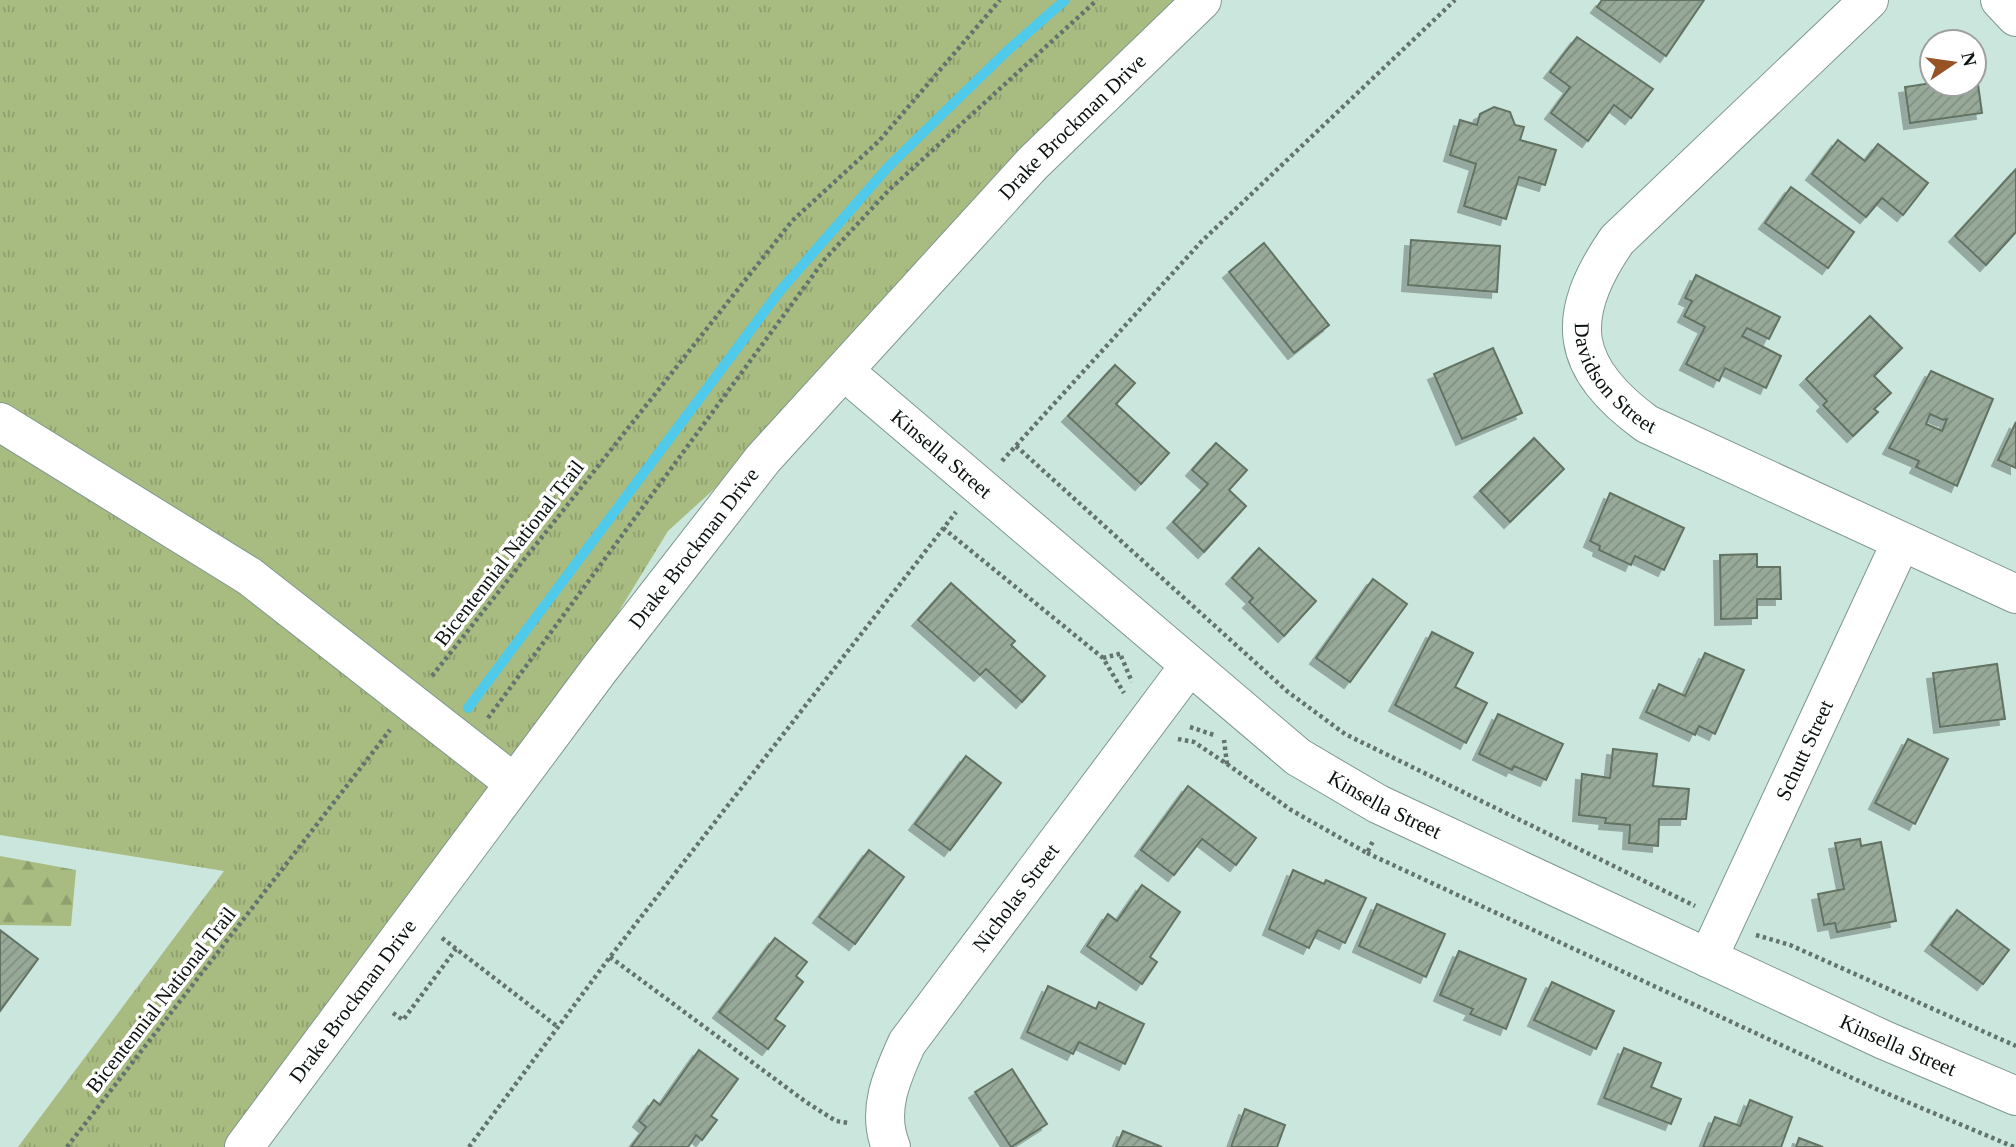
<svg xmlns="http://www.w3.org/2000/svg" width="2016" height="1147" font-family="'Times New Roman',serif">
  <defs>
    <pattern id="grass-tufts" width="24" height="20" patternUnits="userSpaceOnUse" patternTransform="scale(1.75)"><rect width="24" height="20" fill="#a8bb81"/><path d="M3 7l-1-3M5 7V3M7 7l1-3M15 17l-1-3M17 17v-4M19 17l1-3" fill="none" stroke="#8fa06e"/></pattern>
    <pattern id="forest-firs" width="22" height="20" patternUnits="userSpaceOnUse" patternTransform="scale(1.75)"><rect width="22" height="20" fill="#a8bb81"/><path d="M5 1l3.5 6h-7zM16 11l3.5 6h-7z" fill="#8fa06e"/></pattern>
    <pattern id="building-hatch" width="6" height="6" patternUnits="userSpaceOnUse" patternTransform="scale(1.75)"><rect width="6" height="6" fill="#97a998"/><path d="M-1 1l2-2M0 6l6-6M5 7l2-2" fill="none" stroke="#819082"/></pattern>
    <filter id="shadow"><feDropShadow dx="-6" dy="6" stdDeviation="0" flood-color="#0004"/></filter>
  </defs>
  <rect width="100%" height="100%" fill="#cbe6dc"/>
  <path fill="url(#grass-tufts)" d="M0,0H1202L844,371L668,531L514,783L244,1147H18L224,871L0,835Z"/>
  <path fill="url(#forest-firs)" d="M0,856L76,870L71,926L0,925Z"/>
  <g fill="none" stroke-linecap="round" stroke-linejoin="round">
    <path stroke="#4fcaea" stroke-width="10" d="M468,708L779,292L888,167L1007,51L1065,0"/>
  </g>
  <g fill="url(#building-hatch)" stroke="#627363" stroke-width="2" fill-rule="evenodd" filter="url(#shadow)">
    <path d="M1602,0H1704L1666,56L1597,7Z"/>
    <path d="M1577,37L1653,89L1631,118L1614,105L1588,141L1551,113L1570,87L1550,72Z"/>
    <path d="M1976,70L1982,113L1910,123L1905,87L1932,83L1974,84Z"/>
    <path d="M1494,107L1510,112L1515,125L1524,127L1520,140L1556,150L1545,185L1519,177L1506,219L1464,206L1476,164L1450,155L1460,120L1477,125L1480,114Z"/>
    <path d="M1838,140L1865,161L1878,144L1928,183L1903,215L1882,198L1866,217L1812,174Z"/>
    <path d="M2016,169V232L1986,265L1955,236Z"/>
    <path d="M1791,187L1854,232L1828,268L1765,223Z"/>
    <path d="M1411,240L1500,246L1497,292L1408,285Z"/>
    <path d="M1264,243L1329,325L1294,353L1229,272Z"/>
    <path d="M1696,275L1780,317L1769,339L1747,328L1742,336L1781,356L1766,388L1725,368L1719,381L1686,364L1705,327L1684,316L1692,301L1685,298Z"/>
    <path d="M1870,316L1902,348L1874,376L1891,393L1874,409L1878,412L1853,436L1823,405L1827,401L1806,379Z"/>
    <path d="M1493,348L1522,413L1462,439L1434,374Z"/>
    <path d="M1115,365L1135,383L1116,404L1169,453L1141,484L1068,416Z"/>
    <path d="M1931,371L1993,399L1957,486L1916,467L1919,461L1889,448ZM1930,414L1943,420L1947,419L1942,431L1926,424Z"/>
    <path d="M2016,422V468L1998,460Z"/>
    <path d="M1534,438L1564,469L1510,522L1480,491Z"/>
    <path d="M1216,443L1247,470L1229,490L1246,506L1204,552L1173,522L1208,484L1192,470Z"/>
    <path d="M1610,493L1684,528L1664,570L1635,556L1631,565L1599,550L1600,546L1590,541Z"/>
    <path d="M1259,548L1316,601L1284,636L1249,602L1253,598L1232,578Z"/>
    <path d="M1757,554V567H1780L1781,599H1757V618L1721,619L1720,555Z"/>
    <path d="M1373,579L1407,604L1350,682L1316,658Z"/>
    <path d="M951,583L1015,641L1011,645L1045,676L1022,702L986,669L980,675L918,620Z"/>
    <path d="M1432,632L1473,653L1455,687L1487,703L1466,743L1395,705Z"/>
    <path d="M1705,653L1744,670L1715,734L1699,726L1695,735L1646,712L1659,684L1685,696Z"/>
    <path d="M1997,664L2005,719L1940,727L1933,673Z"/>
    <path d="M1498,714L1563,744L1546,780L1514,766L1512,770L1479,754Z"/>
    <path d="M1908,739L1948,759L1915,824L1875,803Z"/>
    <path d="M1613,749L1657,754L1653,786L1689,789L1686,819H1659L1658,846L1629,843L1630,825L1605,823L1606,818L1579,815L1582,774L1610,778Z"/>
    <path d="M966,756L1001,783L950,850L915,824Z"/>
    <path d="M1188,786L1256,838L1236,865L1202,839L1174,875L1141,850Z"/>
    <path d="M1860,839L1861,846L1881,842L1896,921L1837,932L1835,923L1824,925L1818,894L1844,889L1835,843Z"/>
    <path d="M869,850L904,877L855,944L819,917Z"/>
    <path d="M1293,870L1324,884L1326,880L1366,898L1345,943L1318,930L1309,948L1269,929Z"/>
    <path d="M1142,885L1180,912L1150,957L1157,962L1142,984L1087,946L1108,914L1117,921Z"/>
    <path d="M1377,904L1445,934L1426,977L1359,946Z"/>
    <path d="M1957,910L2009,950L1983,984L1931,945Z"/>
    <path d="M0,930L38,959L0,1011Z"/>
    <path d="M775,938L807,962L796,976L803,982L775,1019L785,1026L768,1049L719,1012Z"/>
    <path d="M1459,951L1526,979L1506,1029L1470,1014L1473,1009L1440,995Z"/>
    <path d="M1552,982L1614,1011L1596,1049L1534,1020Z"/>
    <path d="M1048,986L1096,1009L1099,1002L1144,1024L1125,1064L1079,1042L1073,1054L1027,1032Z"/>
    <path d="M1624,1048L1661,1063L1651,1087L1681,1099L1671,1124L1604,1098Z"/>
    <path d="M699,1050L738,1079L711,1116L717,1120L702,1140L696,1135L688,1147H631L646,1127L639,1121L654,1100L660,1105Z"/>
    <path d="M1012,1069L1047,1124L1011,1147L975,1092Z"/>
    <path d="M1750,1100L1792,1117L1781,1147H1703L1715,1117L1740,1126Z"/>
    <path d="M1245,1109L1285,1125L1277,1147H1231Z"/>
    <path d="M1123,1131L1162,1147H1116Z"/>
    <path d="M1799,1138L1823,1147H1796Z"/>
  </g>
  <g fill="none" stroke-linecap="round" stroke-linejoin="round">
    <g stroke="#7f988f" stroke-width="40">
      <g id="minor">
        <path id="s1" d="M1869,0L1617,240C1563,318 1570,368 1647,424L2016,594"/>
        <path d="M2000,0L2016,17"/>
        <path id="s2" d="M844,371L1298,757L1378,804L1884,1040L2016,1096"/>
        <path d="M0,422L249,576L514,783"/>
        <path id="s3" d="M1708,958L1901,542"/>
        <path id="s4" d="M891,1147C876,1111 892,1076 907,1043L1189,666"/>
      </g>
    </g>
    <g stroke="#7f988f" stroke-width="40">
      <g id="major">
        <path id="s5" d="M244,1147L599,670L763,459L1033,163L1202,0"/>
      </g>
    </g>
    <g stroke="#63746e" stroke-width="4.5" stroke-dasharray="3.5 3.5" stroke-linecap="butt">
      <path d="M1016,446L1288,692L1345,734L1695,906"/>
      <path d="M1002,461L1201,242L1455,0"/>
      <path d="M943,528L1103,658L1124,693"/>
      <path d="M1121,656L1132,682"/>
      <path d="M1103,658L1123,653"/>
      <path d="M432,676L792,221L879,141L1000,0"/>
      <path d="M488,718L825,259L889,190L1097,0"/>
      <path d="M1190,727L1214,735"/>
      <path d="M1178,739L1194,742L1227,764L1224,740"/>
      <path d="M1227,764L1291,810L1367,853L1373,841"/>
      <path d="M1367,853L1874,1088L2014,1147"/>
      <path d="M1756,935L1790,945L2016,1046"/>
      <path d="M442,938L558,1027"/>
      <path d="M610,957L806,1102L836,1121L849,1123"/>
      <path d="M393,1013L403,1020L456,949"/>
      <path d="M67,1147L390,730"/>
      <path d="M469,1147L610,957L956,512"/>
    </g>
    <use href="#minor" stroke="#fff" stroke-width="38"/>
    <use href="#major" stroke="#fff" stroke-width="38"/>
  </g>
  <g text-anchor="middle" stroke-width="7" stroke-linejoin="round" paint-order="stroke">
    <g font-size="21" fill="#09120f" stroke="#fff">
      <text dy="7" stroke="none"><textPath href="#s5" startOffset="1316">Drake Brockman Drive</textPath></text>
      <text dy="7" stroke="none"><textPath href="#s1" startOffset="506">Davidson Street</textPath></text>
      <text dy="7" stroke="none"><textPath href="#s2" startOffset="128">Kinsella Street</textPath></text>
      <text dy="7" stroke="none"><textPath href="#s5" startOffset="749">Drake Brockman Drive</textPath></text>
      <text transform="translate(509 553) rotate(-52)" y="7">Bicentennial National Trail</text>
      <text dy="7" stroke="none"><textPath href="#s3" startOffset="229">Schutt Street</textPath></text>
      <text dy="7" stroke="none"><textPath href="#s2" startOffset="695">Kinsella Street</textPath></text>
      <text dy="7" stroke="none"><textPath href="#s4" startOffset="290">Nicholas Street</textPath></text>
      <text transform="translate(161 1000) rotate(-52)" y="7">Bicentennial National Trail</text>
      <text dy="7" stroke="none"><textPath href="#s5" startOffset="182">Drake Brockman Drive</textPath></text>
      <text dy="7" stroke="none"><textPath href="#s2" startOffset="1262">Kinsella Street</textPath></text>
    </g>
  </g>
  <g transform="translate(1953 63) rotate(77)"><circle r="33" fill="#ffffff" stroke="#9da09f" stroke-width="2"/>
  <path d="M0-5L12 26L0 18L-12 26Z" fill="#975226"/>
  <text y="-10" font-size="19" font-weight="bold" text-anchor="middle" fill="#09120f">N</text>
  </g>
</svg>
